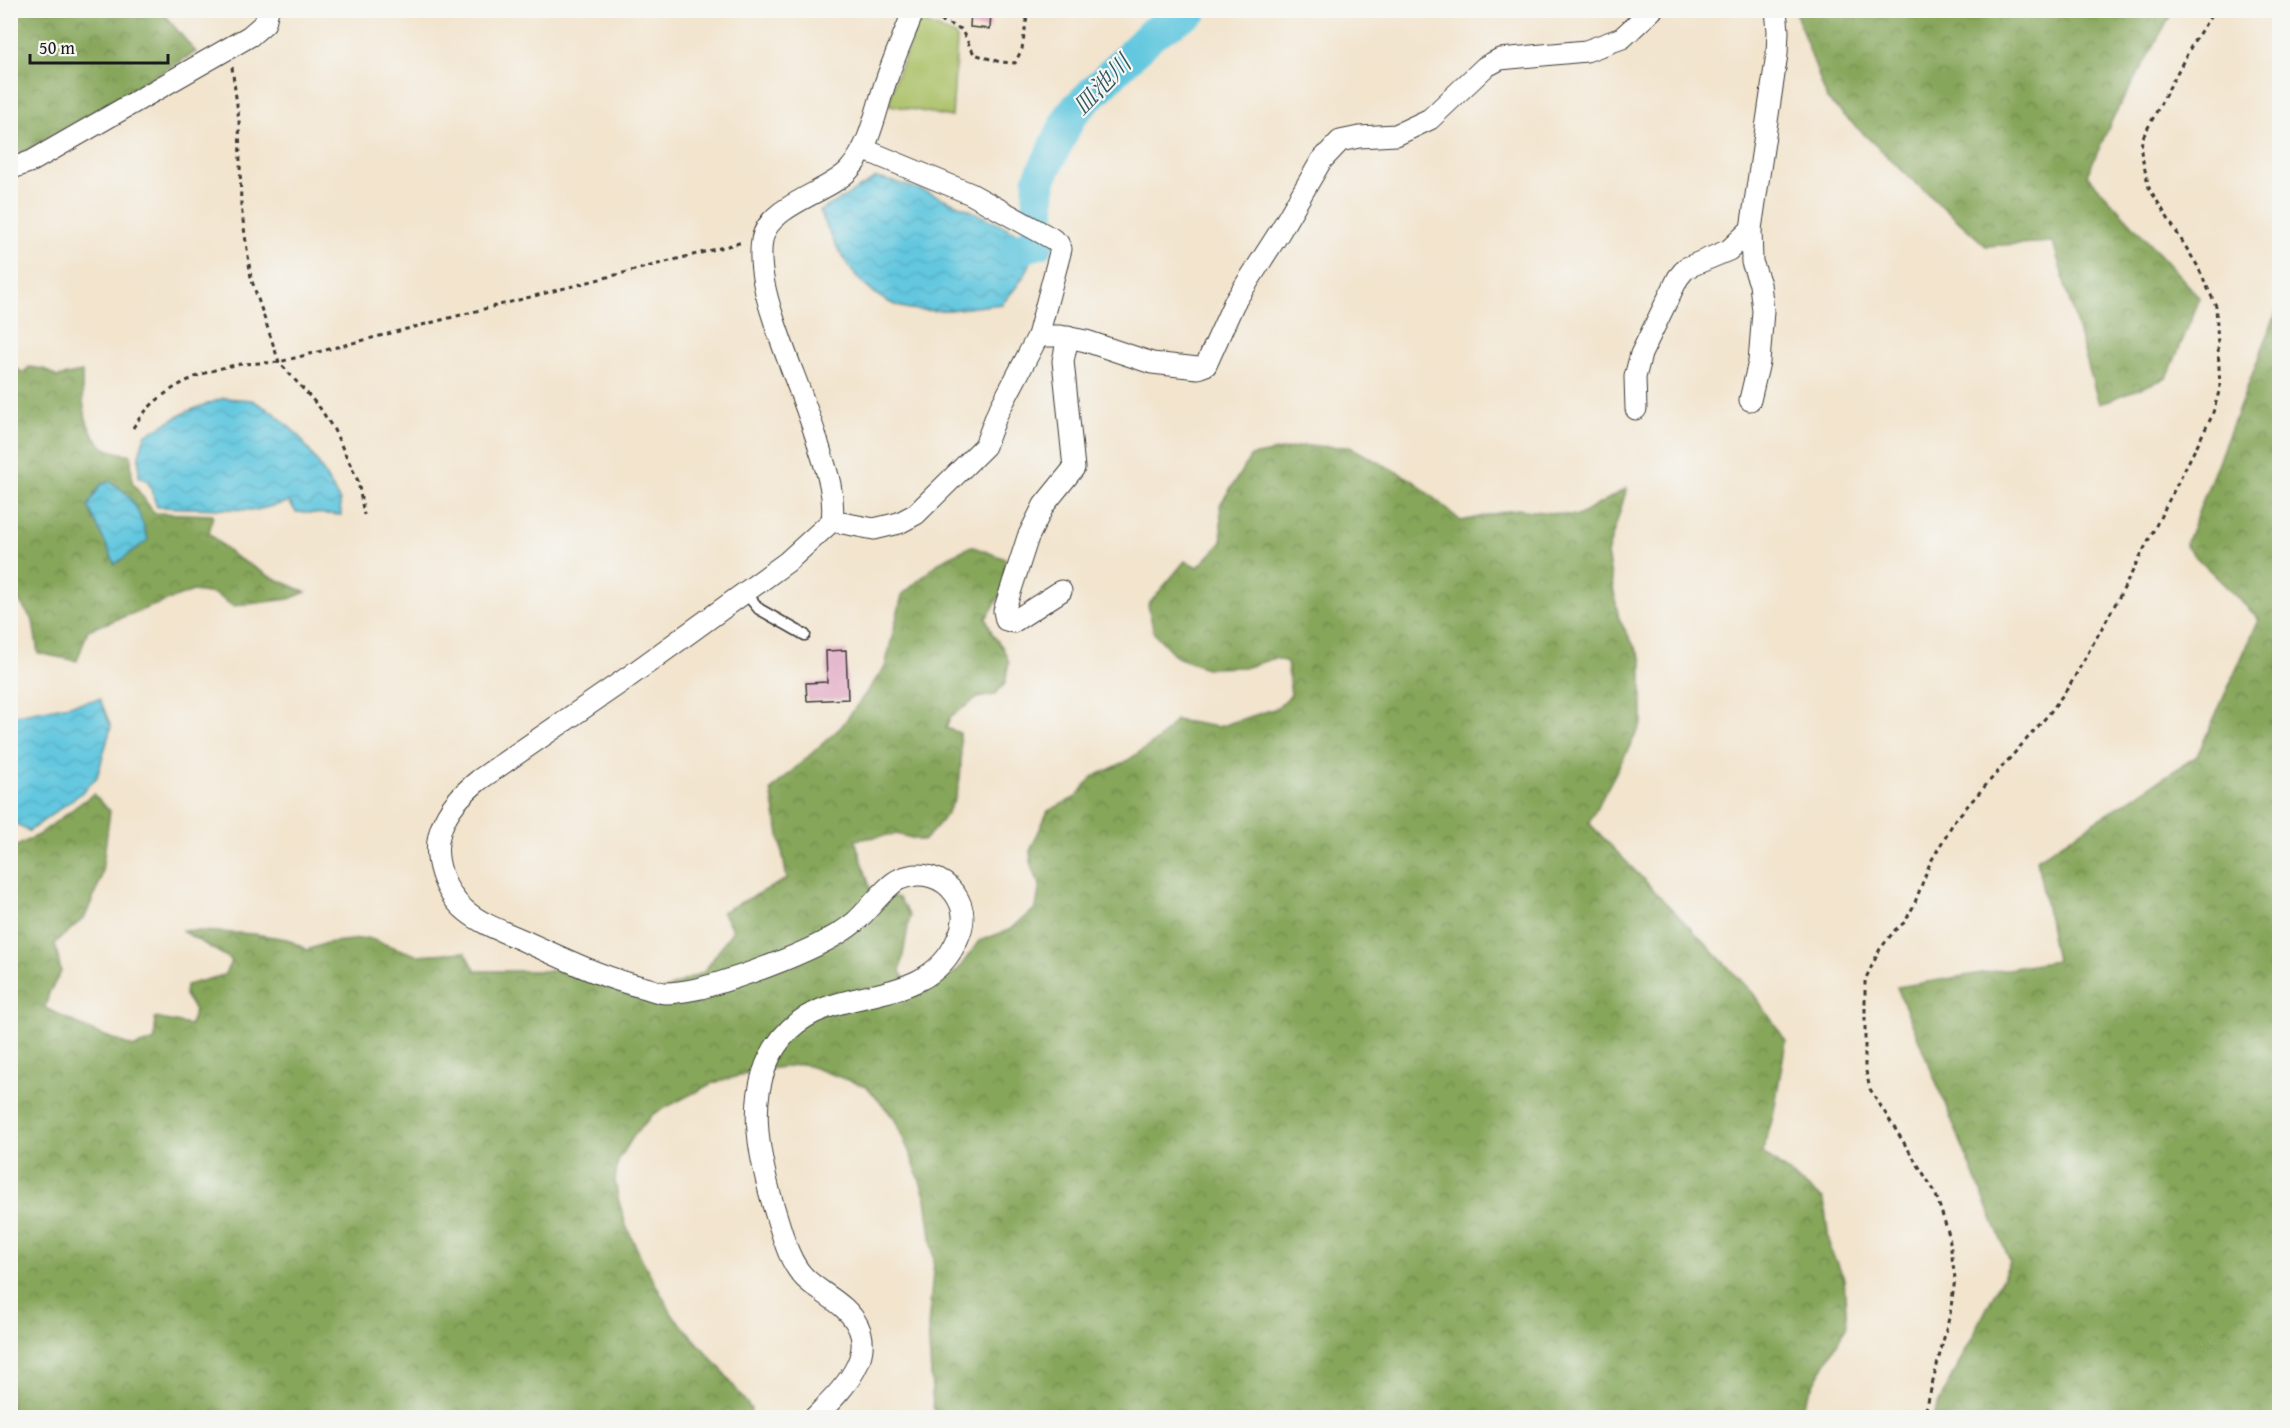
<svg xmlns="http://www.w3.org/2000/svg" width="2290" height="1428" font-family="'Gentium Book Plus','Noto Serif JP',serif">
  <defs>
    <pattern id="forest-crowns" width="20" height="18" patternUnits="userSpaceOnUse" patternTransform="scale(1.5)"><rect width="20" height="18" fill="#86a65a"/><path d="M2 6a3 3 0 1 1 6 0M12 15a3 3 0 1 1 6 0" fill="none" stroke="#6d864a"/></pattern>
    <pattern id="water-waves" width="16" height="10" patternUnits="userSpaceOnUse" patternTransform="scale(1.5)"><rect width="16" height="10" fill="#62c7df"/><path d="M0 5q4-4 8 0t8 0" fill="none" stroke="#54aabf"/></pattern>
  </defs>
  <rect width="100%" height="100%" fill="#f6f6f2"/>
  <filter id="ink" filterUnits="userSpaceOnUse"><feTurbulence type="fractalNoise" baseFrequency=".0167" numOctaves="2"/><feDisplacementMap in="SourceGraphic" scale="12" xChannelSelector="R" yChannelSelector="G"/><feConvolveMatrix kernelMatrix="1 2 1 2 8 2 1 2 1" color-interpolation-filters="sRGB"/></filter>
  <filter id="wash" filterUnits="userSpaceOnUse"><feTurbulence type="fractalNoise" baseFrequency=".008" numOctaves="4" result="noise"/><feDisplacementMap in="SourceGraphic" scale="24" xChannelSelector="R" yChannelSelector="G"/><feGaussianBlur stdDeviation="1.35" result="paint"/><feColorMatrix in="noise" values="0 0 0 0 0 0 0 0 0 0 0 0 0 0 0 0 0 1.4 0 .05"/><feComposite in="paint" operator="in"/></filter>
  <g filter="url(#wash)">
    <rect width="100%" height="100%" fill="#f2e4cd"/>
    <path fill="#a9bf64" stroke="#626e40" stroke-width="1.5" d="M919,20L955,35L957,40L952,117L889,105L895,80Z"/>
    <g fill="url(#forest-crowns)" stroke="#51613b" stroke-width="1.5">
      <path d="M10,11H161L196,52L20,154L11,137Z"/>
      <path d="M1795,11H2173L2114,116L2087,175L2200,298L2167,378L2099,404L2053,242L1986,246L1910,178L1827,99Z"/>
      <path d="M2279,306V1417H1932L2010,1262L1897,987L2056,961L2037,859L2197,756L2259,619L2185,546Z"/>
      <path d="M10,363L23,373L29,367L44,369L57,377L82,372C82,398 82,430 104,447C110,452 123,453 131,455L132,482L154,513L213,515L209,533L234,556L269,576L306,592L289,599L233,606L215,594L193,591L88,630L77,661L38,653L33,621L11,589Z"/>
      <path d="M1303,446L1350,447L1412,480L1461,521L1517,509L1578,516L1627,488L1607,554L1619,619L1642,660V723L1589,823L1753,993L1786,1041L1773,1117L1762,1152L1824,1200L1830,1249L1844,1278L1847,1325L1796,1417H937L933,1406L928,1327L934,1261L926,1198L911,1156L894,1118L867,1087L803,1064L761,1070L713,1083L653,1114L633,1137L618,1161L615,1181L618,1198L626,1226L643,1261L672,1314L721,1369L751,1409L749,1417H11L10,842L17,846L38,835L93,794L110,811L101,879L85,917L55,943L61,972L49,993L45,1008L92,1031L134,1047L155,1040V1018L190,1025L195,1010L185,995L186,985L224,975L232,960L181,930L254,934L287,939L307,950L326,943L368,938L416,955L465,952L476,971H563L641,1000L704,972L733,930L722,912L787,879L771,790L841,727L885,667L902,595L941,561L971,546L1006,559C1005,587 1002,596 986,618L993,635L1003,648L1009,662L1005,684L994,695L978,698L950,717L946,728L960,733C963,784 961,805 923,841L896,834L855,840L871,890L899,898L910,916L900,972L917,995L957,971L979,941L1009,930L1036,908L1040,884L1032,869L1030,851L1048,811L1076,797L1092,777L1125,762L1159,739L1176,720L1218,727L1277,708L1291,695L1287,662L1275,658L1247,667L1206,668L1177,657L1154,633L1148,605L1185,561L1198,567L1222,542L1220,505L1251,456Z"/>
    </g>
    <g fill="url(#water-waves)" stroke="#3f727e" stroke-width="1.5">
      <path d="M876,178C933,188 985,218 1038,243C1030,269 1021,283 1002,304C973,306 940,314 910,309C861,300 837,252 820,211Z"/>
      <path d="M224,398L252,400L274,413L298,435L318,463L340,501L341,515L296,512L289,502L256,510L157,507L148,481L139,477V455L145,435L188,411Z"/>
      <path d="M111,482C135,496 140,514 148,540L115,564L88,506L101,484Z"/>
      <path d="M100,699L111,727L97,777L80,794L29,831L11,821V716Z"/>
    </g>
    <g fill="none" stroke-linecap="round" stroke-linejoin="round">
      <path stroke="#62c7df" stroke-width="33" d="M1017,249L1038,243L1039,180L1071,114L1153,33L1192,10"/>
    </g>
    <g id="blocks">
      <g fill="#dfa1bf">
        <path d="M971,10H991L990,29L970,27Z"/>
        <path d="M846,650L848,699L807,701L806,683L827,682L826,651Z"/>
      </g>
    </g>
  </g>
  <g filter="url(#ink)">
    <use href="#blocks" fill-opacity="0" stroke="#3c3a37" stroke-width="1.5"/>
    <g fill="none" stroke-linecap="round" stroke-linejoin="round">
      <g stroke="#3c3a37" stroke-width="13">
        <path id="lane" d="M744,591L759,609L805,635"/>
      </g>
      <g stroke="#3c3a37" stroke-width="23">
        <g id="street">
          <path d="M10,169L32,161L250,36L265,23L268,10"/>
          <path d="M1038,336H1060L1086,341L1152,363L1198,368L1206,365L1234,303L1279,233L1321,161L1340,141L1359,137L1396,135L1430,119L1485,67L1500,59L1586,51L1622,38L1652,10"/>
          <path d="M1750,400L1759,362L1763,311L1760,284L1752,262L1751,229L1777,54L1778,31L1776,10"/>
          <path d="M1636,409L1635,377L1641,354L1678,278L1686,268L1729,250L1751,229"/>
          <path d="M832,521L874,529L899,523L916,514L985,446L997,414L1038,336L1061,249L1058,243L1051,238L971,194L863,149"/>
          <path d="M1061,591L1013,622L1006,620L1004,611L1028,537L1044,505L1074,468L1063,361L1068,337"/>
          <path d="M814,1418C844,1388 887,1348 844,1308C832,1297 816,1289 805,1278C790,1263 784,1240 778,1221C759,1161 738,1080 790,1029C838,983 927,1010 957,940C965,924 966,910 955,894C943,877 921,870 900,879C887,884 867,912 855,922C823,949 742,977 701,988C691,990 677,993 666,993C660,993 652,990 646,988C605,979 567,960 529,943C508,933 484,926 466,911C444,893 431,856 441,829C448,808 462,794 479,780L627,678L787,562L832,521C835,496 828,474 820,450C807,404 787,362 773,317C765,293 758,265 762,240C768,205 828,193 849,170C871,146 876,108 887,78C895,55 905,33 914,10"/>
        </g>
      </g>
      <g stroke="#3c3a37" stroke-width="3" stroke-dasharray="4.5 4.5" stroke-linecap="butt">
        <path d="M932,17L961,29L974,54L1000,62L1015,63L1022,49L1028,10"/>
        <path d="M232,67L239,120L241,206L251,278L279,362L320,408L334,430L358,481L364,515"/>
        <path d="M133,428C155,391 200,370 242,364C254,363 267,363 279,362L743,242"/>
        <path d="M1921,1418L1926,1409L1950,1314L1955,1279L1949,1235L1935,1192L1870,1089L1865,1067V980L1880,949L1895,930L1905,922L1914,905L1930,863L1955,820L2049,714L2070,685L2122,592L2212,416L2220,388L2216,306L2197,265L2149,188L2141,152L2142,139L2194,41L2215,10"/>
      </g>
      <use href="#lane" stroke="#fff" stroke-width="10"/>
      <use href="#street" stroke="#fff" stroke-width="21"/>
    </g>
  </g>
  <g text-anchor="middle" stroke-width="4.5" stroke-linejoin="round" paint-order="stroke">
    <g font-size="24" font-style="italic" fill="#345860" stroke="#f6f6f2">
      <text transform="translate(1102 85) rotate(-46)" y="8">皿池川</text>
    </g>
  </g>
  <rect width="2290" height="1428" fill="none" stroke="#f6f6f2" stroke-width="36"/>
  <path d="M30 54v9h138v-9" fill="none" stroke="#1c1c1c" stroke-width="3"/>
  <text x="39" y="54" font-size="18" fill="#1c1c1c" stroke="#f6f6f2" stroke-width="4.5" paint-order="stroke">50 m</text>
</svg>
